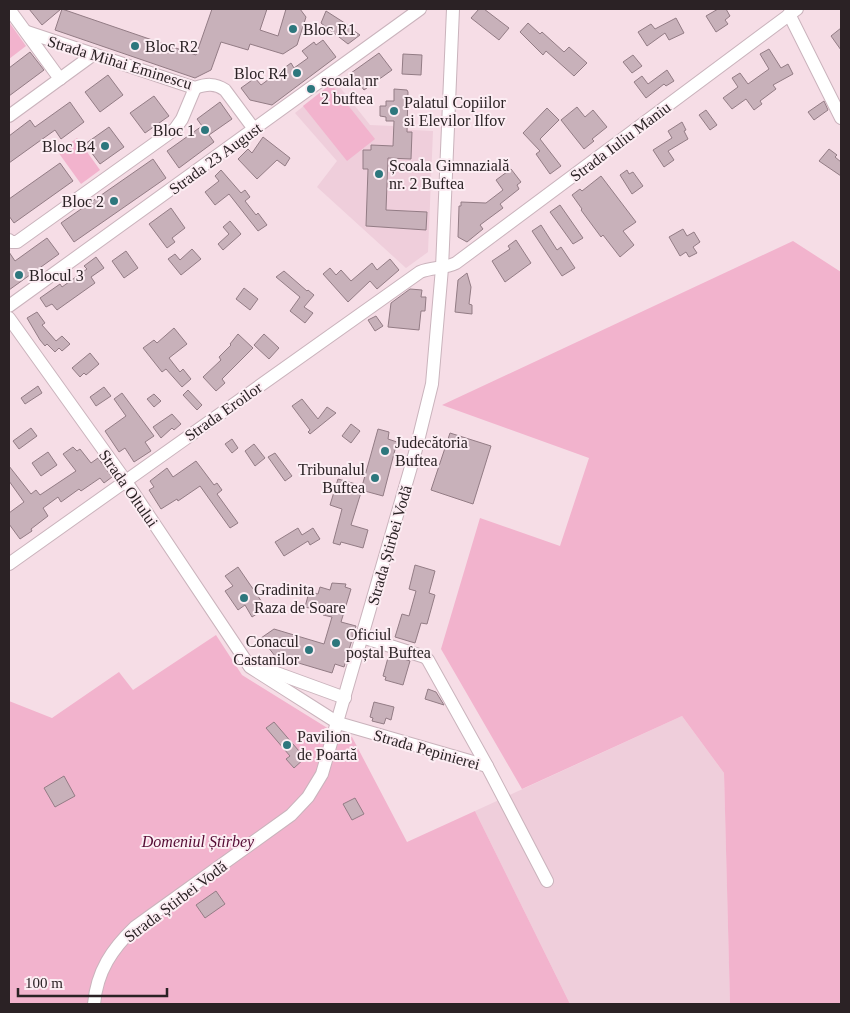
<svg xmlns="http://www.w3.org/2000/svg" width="850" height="1013" font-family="Georgia,serif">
  <rect width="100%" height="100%" fill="#f6dde6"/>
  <g fill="#efcedb">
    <path d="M335,81L370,125L393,126V129L433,131L428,252L406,268L317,187L337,161L295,113Z"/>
    <path d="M682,716L724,773L730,1004H570L475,811Z"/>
  </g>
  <g fill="#f2b3cd">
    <path d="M9,22L26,46L9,59Z"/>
    <path d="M331,84L375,139L347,161L303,106Z"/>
    <path d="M77,138L100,170L81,184L58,152Z"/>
    <path d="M793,241L841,272V1004H730L724,773L682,716L522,789L441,649L480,518L560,546L589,458L442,405Z"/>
    <path d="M216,635L242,675L329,729L352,737L407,842L475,811L570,1004H9V701L52,718L119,672L133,690Z"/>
  </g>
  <g fill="#c8b1ba" stroke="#937c85">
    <path d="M29,9H61L42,25Z"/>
    <path d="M62,9L196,55L212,9H267L260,30L278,36L286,9H300L306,17L297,45L283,54L250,44L248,50L221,42L211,70L195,78L55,30Z"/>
    <path d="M479,9H484L509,28L499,40L471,18Z"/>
    <path d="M718,9H726L730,16L725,20L728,24L716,32L706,16Z"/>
    <path d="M326,11L351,27L350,28L360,35L348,44L321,23Z"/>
    <path d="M676,18L684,33L669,40L665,33L647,46L638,32L651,24L655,29Z"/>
    <path d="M528,23L540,34L542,32L564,52L569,47L587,63L574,76L546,51L543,55L520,32Z"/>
    <path d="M841,28V50L831,36Z"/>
    <path d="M323,40L336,57L272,105L250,100L241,88L255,78L261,85L291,63L294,68L308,58L302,51L314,42L316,45Z"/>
    <path d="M769,49L781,68L788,64L793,74L773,85L776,89L760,101L762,104L754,110L746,99L732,109L723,98L738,87L732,78L740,73L748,84L769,69L760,54Z"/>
    <path d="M30,52L44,70L9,96V68Z"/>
    <path d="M379,53L392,70L364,90L351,73Z"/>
    <path d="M403,54L422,55L421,75L402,74Z"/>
    <path d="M633,55L642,66L632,73L623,62Z"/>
    <path d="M667,70L674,81L666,86L664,84L646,98L634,82L642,76L648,84Z"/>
    <path d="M108,75L123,95L100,112L85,92Z"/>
    <path d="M394,89L407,90L408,92L407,132H412L411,159L388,158L386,210L427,212L426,230L366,226L368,169H363V150H371V145L393,146L394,121H386V117L380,116V106H386V101H394Z"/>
    <path d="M154,96L169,116L145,133L130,113Z"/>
    <path d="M824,101L828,110L814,120L808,112Z"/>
    <path d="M70,102L84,122L61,139L55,130L9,163V136L30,120L35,127Z"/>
    <path d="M220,102L232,119L209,135L214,142L179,168L167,151L202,126L197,119Z"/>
    <path d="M577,107L585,117L593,110L607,127L592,139L594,141L584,149L561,120Z"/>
    <path d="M547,108L559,120L540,139L561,166L550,174L536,154L540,151L523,133Z"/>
    <path d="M706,110L717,125L710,130L699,115Z"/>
    <path d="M682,122L686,130L684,131L688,139L668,151L674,160L664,167L653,150L672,138L668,131Z"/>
    <path d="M109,127L124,147L100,164L85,144Z"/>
    <path d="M263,137L290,158L285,166L277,160L257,179L238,159L248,149L252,153Z"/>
    <path d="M829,149L837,155L835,157L841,162V176L819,161Z"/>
    <path d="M153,159L166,178L74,242L61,223Z"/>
    <path d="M60,163L73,181L14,223L9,216V199Z"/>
    <path d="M511,169L521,182L517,185L519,189L500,204L503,208L480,225L483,229L467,242L458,237L459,206H461V202L486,203L503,190L496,180Z"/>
    <path d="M221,170L241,193L245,190L250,197L245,201L256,215L258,213L267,225L258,231L229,194L215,205L205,192L219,181L215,176Z"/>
    <path d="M627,170L629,174L633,172L643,186L632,194L620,175Z"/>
    <path d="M601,176L636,222L623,231L634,245L620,257L603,235L601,237L581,210L582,209L572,195L580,189L582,191Z"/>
    <path d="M560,205L583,238L573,244L550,212Z"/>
    <path d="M171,208L185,228L172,238L175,242L167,248L149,224Z"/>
    <path d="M230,221L241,234L223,250L218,244L229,234L223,227Z"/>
    <path d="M541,225L557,250L561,247L575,268L562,276L532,231Z"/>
    <path d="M683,229L687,236L694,232L700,242L693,247L697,253L689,257L686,252L680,256L669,237Z"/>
    <path d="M47,238L59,254L9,290V252L15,261Z"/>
    <path d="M516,240L531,263L505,282L492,261L510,249L508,246Z"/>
    <path d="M192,249L201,259L181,275L168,259L175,254L180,260Z"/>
    <path d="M126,251L138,268L124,278L112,261Z"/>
    <path d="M96,257L104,268L91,277L95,283L57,310L52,304L46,307L40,298L60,284L62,287L87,269L84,266Z"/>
    <path d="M390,259L399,270L377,289L370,281L348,302L323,274L330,268L336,275L341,270L351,281L372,263L377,270Z"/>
    <path d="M284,271L307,291L308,290L314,295L304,307L313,313L305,323L290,311L300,297L276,277Z"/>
    <path d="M467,273L471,287L469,304L472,305V314L455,312L458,280Z"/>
    <path d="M244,288L258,299L250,310L236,299Z"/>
    <path d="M410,289L422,290L421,297H426L425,311H421L419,330L388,327L391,303Z"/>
    <path d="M37,312L45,323L42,325L56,341L62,336L70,344L62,351L59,348L55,352L47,344L45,346L40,340L27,318Z"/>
    <path d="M376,316L383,326L375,331L368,320Z"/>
    <path d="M174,328L187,344L169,358L180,372L183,369L191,379L182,387L166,369L162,372L143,348L154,340L157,343Z"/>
    <path d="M238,334L253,348L222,379L225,383L216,391L203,377L221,360L219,357L231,345L230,344Z"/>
    <path d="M264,334L279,348L269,359L254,345Z"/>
    <path d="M90,353L99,364L86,375L84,373L80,377L72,368Z"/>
    <path d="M38,386L42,393L25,404L21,398Z"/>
    <path d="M104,387L111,396L96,406L90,397Z"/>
    <path d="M188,390L202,405L197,410L183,395Z"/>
    <path d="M122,393L154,436L145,442L151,451L134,462L125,448L119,452L105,431L126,416L114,399Z"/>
    <path d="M154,394L161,401L154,407L147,399Z"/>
    <path d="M302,399L318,419L327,407L336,413L310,434L308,432L310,430L292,406Z"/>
    <path d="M172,414L181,424L174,430L172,428L161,438L153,427Z"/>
    <path d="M351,424L360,431L351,443L342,436Z"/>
    <path d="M31,428L37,436L19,449L13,441Z"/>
    <path d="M378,429L389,432L388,439L397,442L383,496L361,490Z"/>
    <path d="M450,433L491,446L473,504L431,490Z"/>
    <path d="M232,439L238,448L232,453L225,444Z"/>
    <path d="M254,444L265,458L255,466L245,451Z"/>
    <path d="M73,447L77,451L80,449L91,463L98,458L112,477L104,483L100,478L81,491L79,489L61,502L58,497L43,508L48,516L31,529L32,531L20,539L9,524V513L24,502L9,481V466L31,494L36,490L40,495L76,471L63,454Z"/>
    <path d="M48,452L57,465L41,476L32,463Z"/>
    <path d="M275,453L292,476L285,481L268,457Z"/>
    <path d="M196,461L214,485L217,483L222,490L217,494L238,523L230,528L200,486L178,501L177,499L161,509L149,490L154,487L150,481L167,468L173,477Z"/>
    <path d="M338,479L363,486L351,525L368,530L363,548L341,542L340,545L333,543L342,509L330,505Z"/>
    <path d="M298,528L302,535L313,528L320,539L310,545L308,541L284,556L275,542Z"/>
    <path d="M415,565L435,571L429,593L435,595L427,624L421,623L415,643L395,637L402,614L409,616L416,591L409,589Z"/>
    <path d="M238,567L266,608L252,617L245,605L238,610L225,591L233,586L225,576Z"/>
    <path d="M332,583L346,584L345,587L351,589L341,622L356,626L344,667L335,664L332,673L275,656L261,638L274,629L324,644L332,617L323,615L324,612L305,607L309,592L318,594L320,587L330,590Z"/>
    <path d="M389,654L410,661L403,685L385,680L386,677L383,676Z"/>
    <path d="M428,689L436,692L444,705L425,699Z"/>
    <path d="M374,702L394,707L391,720L386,718L384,724L372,721L373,718L370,717Z"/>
    <path d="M274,722L305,758L294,768L286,759L290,756L266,728Z"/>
    <path d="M64,776L75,796L55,807L44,788Z"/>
    <path d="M355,798L364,814L352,820L343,804Z"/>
    <path d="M216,891L225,904L205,918L196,905Z"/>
  </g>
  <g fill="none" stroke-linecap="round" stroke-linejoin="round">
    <g stroke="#cab3bc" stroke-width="14">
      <g id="minor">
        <path d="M9,9L60,79"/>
        <path d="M789,14L841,118"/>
        <path d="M27,32L195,88C206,84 215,83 225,90L254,129"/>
        <path d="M9,116L94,54"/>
        <path d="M9,240L11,242H17L175,129L182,119L195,88"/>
        <path d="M9,306L420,9"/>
        <path d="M9,318L125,480L250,667L338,723L487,766"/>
        <path d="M9,564L420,272C432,267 444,269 456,263L797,9"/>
        <path d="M362,637L425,657L428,660L487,766L547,881"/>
        <path d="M260,667L345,698"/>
        <path d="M94,1004C97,971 112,949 135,927L291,815L308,797L322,774L415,453L432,384L442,268L453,9"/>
      </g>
    </g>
    <use href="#minor" stroke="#fff" stroke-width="12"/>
  </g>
  <g fill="#2d777d" stroke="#fcedf3" stroke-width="2">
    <circle cx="293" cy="29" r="5"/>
    <circle cx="135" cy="46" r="5"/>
    <circle cx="297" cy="73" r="5"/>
    <circle cx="311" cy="89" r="5"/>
    <circle cx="394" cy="111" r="5"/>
    <circle cx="205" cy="130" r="5"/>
    <circle cx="105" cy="146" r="5"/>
    <circle cx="379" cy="174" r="5"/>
    <circle cx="114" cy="201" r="5"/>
    <circle cx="19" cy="275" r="5"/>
    <circle cx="385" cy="451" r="5"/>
    <circle cx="375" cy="478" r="5"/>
    <circle cx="244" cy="598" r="5"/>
    <circle cx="336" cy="643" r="5"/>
    <circle cx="309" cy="650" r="5"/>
    <circle cx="287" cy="745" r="5"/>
  </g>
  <g text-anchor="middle" stroke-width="4" stroke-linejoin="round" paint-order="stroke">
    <g font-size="16" fill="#2b2225" stroke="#fcedf3" text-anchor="start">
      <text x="303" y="35">Bloc R1</text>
      <text x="145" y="52">Bloc R2</text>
      <text x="287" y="79" text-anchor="end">Bloc R4</text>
      <text x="321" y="86">scoala nr<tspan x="321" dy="18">2 buftea</tspan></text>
      <text x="404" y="108">Palatul Copiilor<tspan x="404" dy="18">si Elevilor Ilfov</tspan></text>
      <text x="195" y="136" text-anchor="end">Bloc 1</text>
      <text x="95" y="152" text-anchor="end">Bloc B4</text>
      <text x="389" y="171">Școala Gimnazială<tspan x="389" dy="18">nr. 2 Buftea</tspan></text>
      <text x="104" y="207" text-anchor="end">Bloc 2</text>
      <text x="29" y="281">Blocul 3</text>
      <text x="395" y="448">Judecătoria<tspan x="395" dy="18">Buftea</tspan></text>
      <text x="365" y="475" text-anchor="end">Tribunalul<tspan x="365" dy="18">Buftea</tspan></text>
      <text x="254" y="595">Gradinita<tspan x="254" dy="18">Raza de Soare</tspan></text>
      <text x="346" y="640">Oficiul<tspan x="346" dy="18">poștal Buftea</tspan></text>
      <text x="299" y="647" text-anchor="end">Conacul<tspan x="299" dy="18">Castanilor</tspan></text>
      <text x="297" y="742">Pavilion<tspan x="297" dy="18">de Poartă</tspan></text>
    </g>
    <g font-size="16" fill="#2b2225" stroke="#fcedf3">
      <text transform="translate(120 62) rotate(17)" y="6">Strada Mihai Eminescu</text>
      <text transform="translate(620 141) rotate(-37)" y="6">Strada Iuliu Maniu</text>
      <text transform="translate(215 158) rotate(-36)" y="6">Strada 23 August</text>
      <text transform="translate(223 411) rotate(-35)" y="6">Strada Eroilor</text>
      <text transform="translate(129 488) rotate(55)" y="6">Strada Oltului</text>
      <text transform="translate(389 545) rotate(-74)" y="6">Strada Știrbei Vodă</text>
      <text transform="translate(427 749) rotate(16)" y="6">Strada Pepinierei</text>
      <text transform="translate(175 901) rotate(-37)" y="6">Strada Știrbei Vodă</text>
    </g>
    <g font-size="16" font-style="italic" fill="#550c34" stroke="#fcedf3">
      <text x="198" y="847">Domeniul Știrbey</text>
    </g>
  </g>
  <rect width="850" height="1013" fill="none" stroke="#2b2225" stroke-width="20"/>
  <path d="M18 988v8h149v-8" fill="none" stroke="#2b2225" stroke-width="2.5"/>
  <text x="25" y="988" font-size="15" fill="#2b2225" stroke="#fcedf3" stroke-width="4" paint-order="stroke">100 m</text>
</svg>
